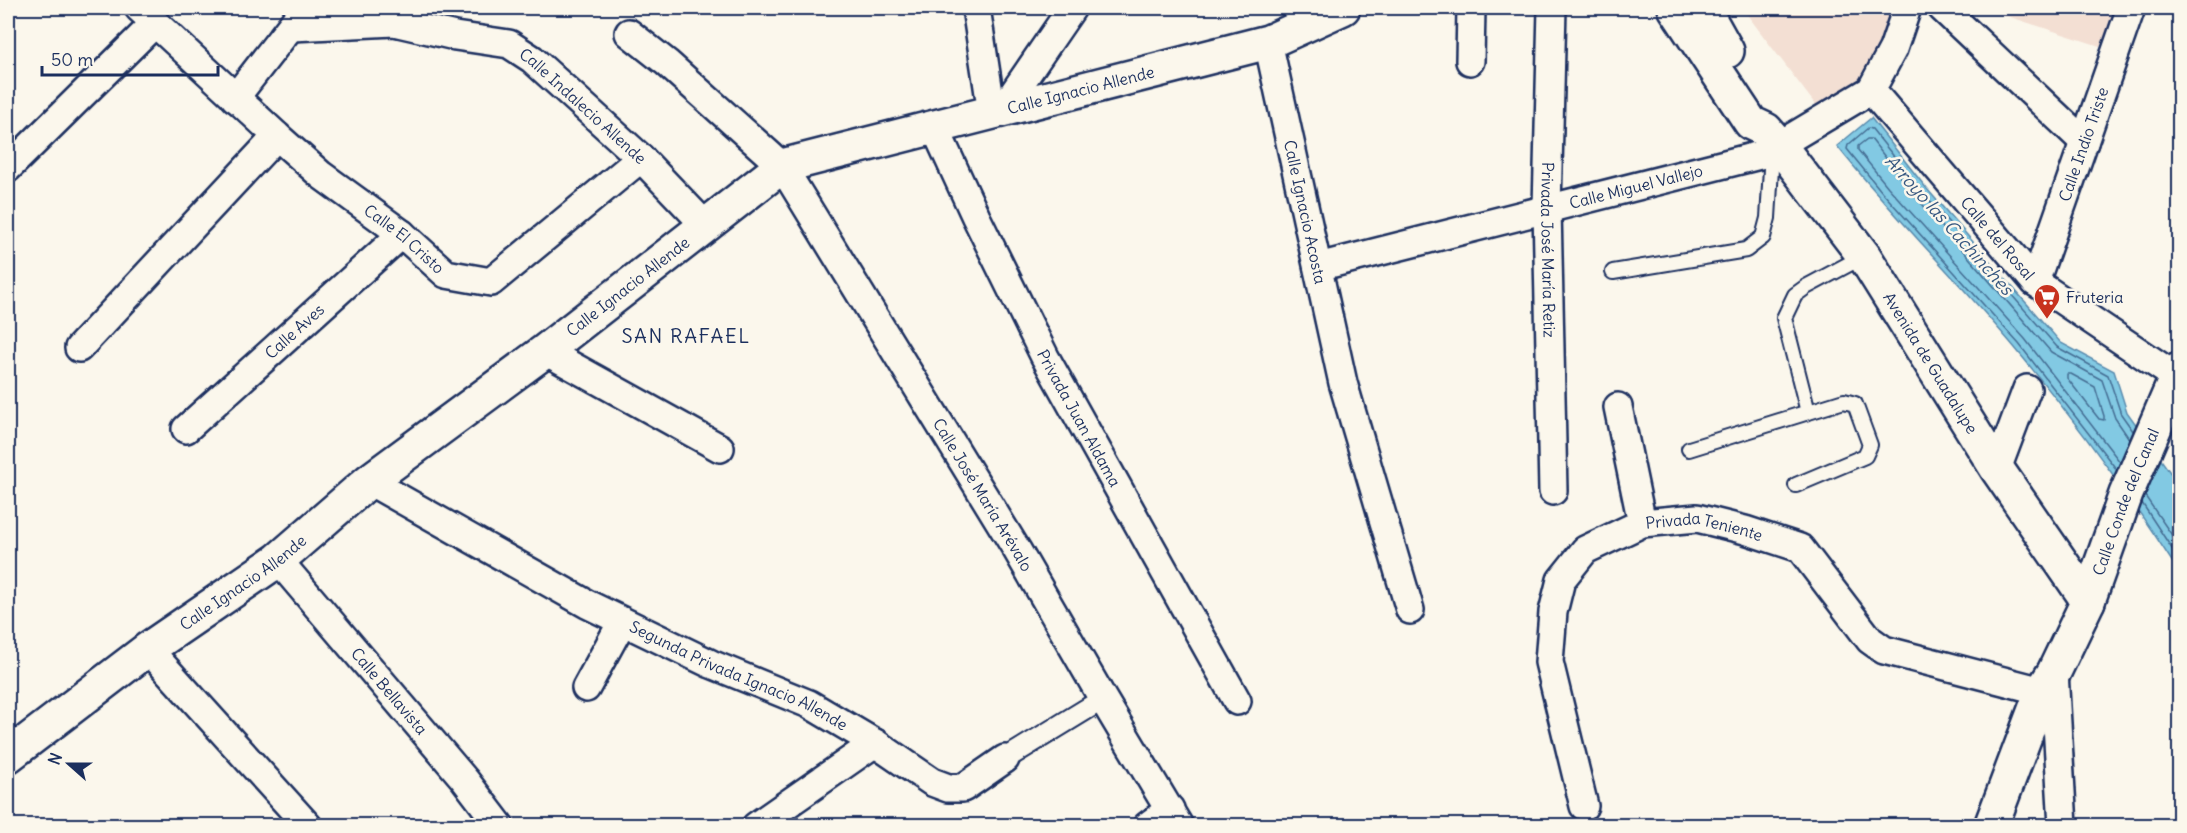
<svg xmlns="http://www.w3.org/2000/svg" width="2187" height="833" font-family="Delius,sans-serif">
  <rect width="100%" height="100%" fill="#fbf7ec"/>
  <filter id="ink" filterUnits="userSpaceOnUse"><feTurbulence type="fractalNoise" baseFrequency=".0167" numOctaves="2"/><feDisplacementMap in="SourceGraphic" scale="12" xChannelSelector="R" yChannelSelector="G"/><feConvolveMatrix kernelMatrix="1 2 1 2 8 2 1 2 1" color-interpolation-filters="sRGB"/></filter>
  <g filter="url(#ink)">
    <g fill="#f3dfd3">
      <path d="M1742,8H1895L1870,78L1821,112Z"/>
      <path d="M1997,8H2115L2103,47L1995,12Z"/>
    </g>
    <path fill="#82c9e3" stroke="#598bae" stroke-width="1.5" d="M1871,118L1927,189L2061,343L2114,371L2127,412L2179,485V572C2129,494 2074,419 2015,348C1957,279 1893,216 1837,146Z"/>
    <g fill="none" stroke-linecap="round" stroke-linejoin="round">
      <g stroke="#446d93" stroke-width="1.5">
        <path d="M2067,374H2071L2095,387L2104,416V420L2099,419L2067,378Z"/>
        <path d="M2120,462L2025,339L1888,187L1858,150V146L1867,139H1871L1917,198L2051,352L2102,380L2115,418L2130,440"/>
        <path d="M2117,470L2019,344L1882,192L1847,149L1848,145L1868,128L1872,129L1923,193L2057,347L2108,375L2121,414L2133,431"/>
        <path d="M2145,496L2180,547"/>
        <path d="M2142,503L2180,561"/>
      </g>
      <g stroke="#1b2f5e" stroke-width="18">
        <g id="service">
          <path d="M1613,272L1746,250L1763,237L1768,218L1772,152"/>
          <path d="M1808,412L1784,318L1795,295L1806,287L1864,256"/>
          <path d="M1689,449L1844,401L1855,404L1870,445L1865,456L1796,485"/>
        </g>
      </g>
      <g stroke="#1b2f5e" stroke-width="24">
        <path id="pedestrian" d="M1005,759L1103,699"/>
      </g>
      <g stroke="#1b2f5e" stroke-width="32">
        <g id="minor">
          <path id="s1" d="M139,8L277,136L321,175L402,234L446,274L491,282L641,158"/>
          <path d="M976,8L992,113"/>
          <path id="s2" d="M1552,8L1547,208L1553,491"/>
          <path d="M1942,8L2084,142"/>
          <path id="s3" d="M292,27L394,22L455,36L509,44L532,59L641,158L706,226"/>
          <path id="s4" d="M629,33L667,63L782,166L1017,550L1103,699L1179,826"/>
          <path id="s5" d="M1268,42L1343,383L1410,610"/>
          <path d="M1470,61L1471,8"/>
          <path id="s6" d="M1871,90L2035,282L2176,377"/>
          <path d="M235,98L301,13"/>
          <path d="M1002,110L1072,8"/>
          <path id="s7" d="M935,128L976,217L1045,357L1237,701"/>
          <path d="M8,168L155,23"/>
          <path id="s8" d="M1318,267L1772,152L1779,145L1871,90L1893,49L1907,8"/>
          <path id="s9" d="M2035,282L2131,8"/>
          <path d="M79,348L277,136"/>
          <path d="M545,351L720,448"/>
          <path d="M1618,407L1642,523"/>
          <path id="s10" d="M186,429L402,234"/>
          <path d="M1997,469L2027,389"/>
          <path id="s11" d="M369,481L587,604L711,664L809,704L875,743L932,782L948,788H963L1005,759"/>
          <path id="s12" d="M278,560L465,780L500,826"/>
          <path d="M148,649L308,826"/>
          <path d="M2054,672L2063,826"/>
          <path d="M586,688L622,622"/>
          <path id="s13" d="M1584,806L1549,662L1553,612L1561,580L1585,550L1642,523L1697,518L1745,530L1800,548L1870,640L1884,650L2042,691"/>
          <path d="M756,826L875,743"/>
          <path d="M1147,826L1170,809"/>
        </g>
      </g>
      <g stroke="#1b2f5e" stroke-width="38">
        <g id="tertiary">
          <path id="s14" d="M2088,601L2126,494L2180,369"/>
          <path id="s15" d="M8,756L148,649L278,560L369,481L545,351L782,166L1268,42L1343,8"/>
        </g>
      </g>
      <g stroke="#1b2f5e" stroke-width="38">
        <g id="secondary">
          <path id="s16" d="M1675,8L1751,123L1766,130L1779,145L1864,256L1997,469L2088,601L2054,672L2042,691L1991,826"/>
          <path d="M1703,8L1727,51"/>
        </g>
      </g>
      <use href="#service" stroke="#fbf7ec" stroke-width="14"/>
      <use href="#pedestrian" stroke="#fbf7ec" stroke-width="20"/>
      <use href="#minor" stroke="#fbf7ec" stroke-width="27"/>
      <use href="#tertiary" stroke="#fbf7ec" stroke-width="33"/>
      <use href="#secondary" stroke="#fbf7ec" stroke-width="33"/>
    </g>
  </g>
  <defs>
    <g id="supermarket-pin" transform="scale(1.35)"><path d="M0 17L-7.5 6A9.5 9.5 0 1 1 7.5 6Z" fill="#c8321e" stroke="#fbf7ec"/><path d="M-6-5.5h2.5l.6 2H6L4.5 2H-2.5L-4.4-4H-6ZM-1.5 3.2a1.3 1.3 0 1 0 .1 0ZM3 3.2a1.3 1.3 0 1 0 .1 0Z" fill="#fff"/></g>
  </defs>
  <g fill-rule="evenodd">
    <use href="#supermarket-pin" x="2047" y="297"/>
  </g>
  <g text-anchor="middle" stroke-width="5" stroke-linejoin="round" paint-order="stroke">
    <g font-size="16" fill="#1b2f5e" stroke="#fbf7ec">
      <text dy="6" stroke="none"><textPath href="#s15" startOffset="1282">Calle Ignacio Allende</textPath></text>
      <text dy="6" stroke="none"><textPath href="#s3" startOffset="316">Calle Indalecio Allende</textPath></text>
      <text dy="6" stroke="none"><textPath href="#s9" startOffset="146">Calle Indio Triste</textPath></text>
      <text dy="6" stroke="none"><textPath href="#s8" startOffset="328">Calle Miguel Vallejo</textPath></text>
      <text dy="6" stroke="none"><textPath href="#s5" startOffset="174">Calle Ignacio Acosta</textPath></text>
      <text dy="6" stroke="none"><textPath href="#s1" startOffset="352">Calle El Cristo</textPath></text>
      <text dy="6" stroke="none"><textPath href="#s6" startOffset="195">Calle del Rosal</textPath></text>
      <text dy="6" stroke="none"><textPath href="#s2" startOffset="242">Privada José María Retiz</textPath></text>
      <text dy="6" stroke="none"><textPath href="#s15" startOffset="778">Calle Ignacio Allende</textPath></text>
      <text dy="6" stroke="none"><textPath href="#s10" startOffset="146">Calle Aves</textPath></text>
      <text dy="6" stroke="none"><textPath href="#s16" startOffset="440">Avenida de Guadalupe</textPath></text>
      <text dy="6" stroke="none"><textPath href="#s7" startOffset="324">Privada Juan Aldama</textPath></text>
      <text dy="6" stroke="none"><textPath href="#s4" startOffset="588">Calle José María Arévalo</textPath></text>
      <text dy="6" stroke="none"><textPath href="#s14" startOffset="106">Calle Conde del Canal</textPath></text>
      <text dy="6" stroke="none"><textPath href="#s13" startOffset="396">Privada Teniente</textPath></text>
      <text dy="6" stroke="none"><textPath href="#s15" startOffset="292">Calle Ignacio Allende</textPath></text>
      <text dy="6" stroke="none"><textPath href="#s11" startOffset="418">Segunda Privada Ignacio Allende</textPath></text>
      <text dy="6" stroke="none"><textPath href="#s12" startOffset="172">Calle Bellavista</textPath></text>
    </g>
    <g font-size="16" fill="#1b2f5e" stroke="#fbf7ec" text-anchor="start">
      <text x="2066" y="303">Fruteria</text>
    </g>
    <g font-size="18" font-style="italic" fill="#35567f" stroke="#fbf7ec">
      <text transform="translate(1949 225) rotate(48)" y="6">Arroyo las Cachinches</text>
    </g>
    <g font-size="20" letter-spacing="1.5" fill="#1b2f5e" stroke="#fbf7ec">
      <text x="686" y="343">SAN RAFAEL</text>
    </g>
  </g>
  <rect width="2187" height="833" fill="none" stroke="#fbf7ec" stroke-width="30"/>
  <rect x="15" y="15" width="2157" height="803" fill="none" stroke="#1b2f5e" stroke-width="2" filter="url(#ink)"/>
  <g transform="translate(69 764) rotate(291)" stroke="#fbf7ec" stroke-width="4.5" paint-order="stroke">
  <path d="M0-4.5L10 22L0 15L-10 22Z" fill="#1b2f5e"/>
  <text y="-9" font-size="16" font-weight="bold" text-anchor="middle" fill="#1b2f5e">N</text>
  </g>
  <path d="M42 66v9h176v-9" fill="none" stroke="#1b2f5e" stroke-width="3"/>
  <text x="51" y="66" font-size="18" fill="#1b2f5e" stroke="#fbf7ec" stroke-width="4.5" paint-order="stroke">50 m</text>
</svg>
